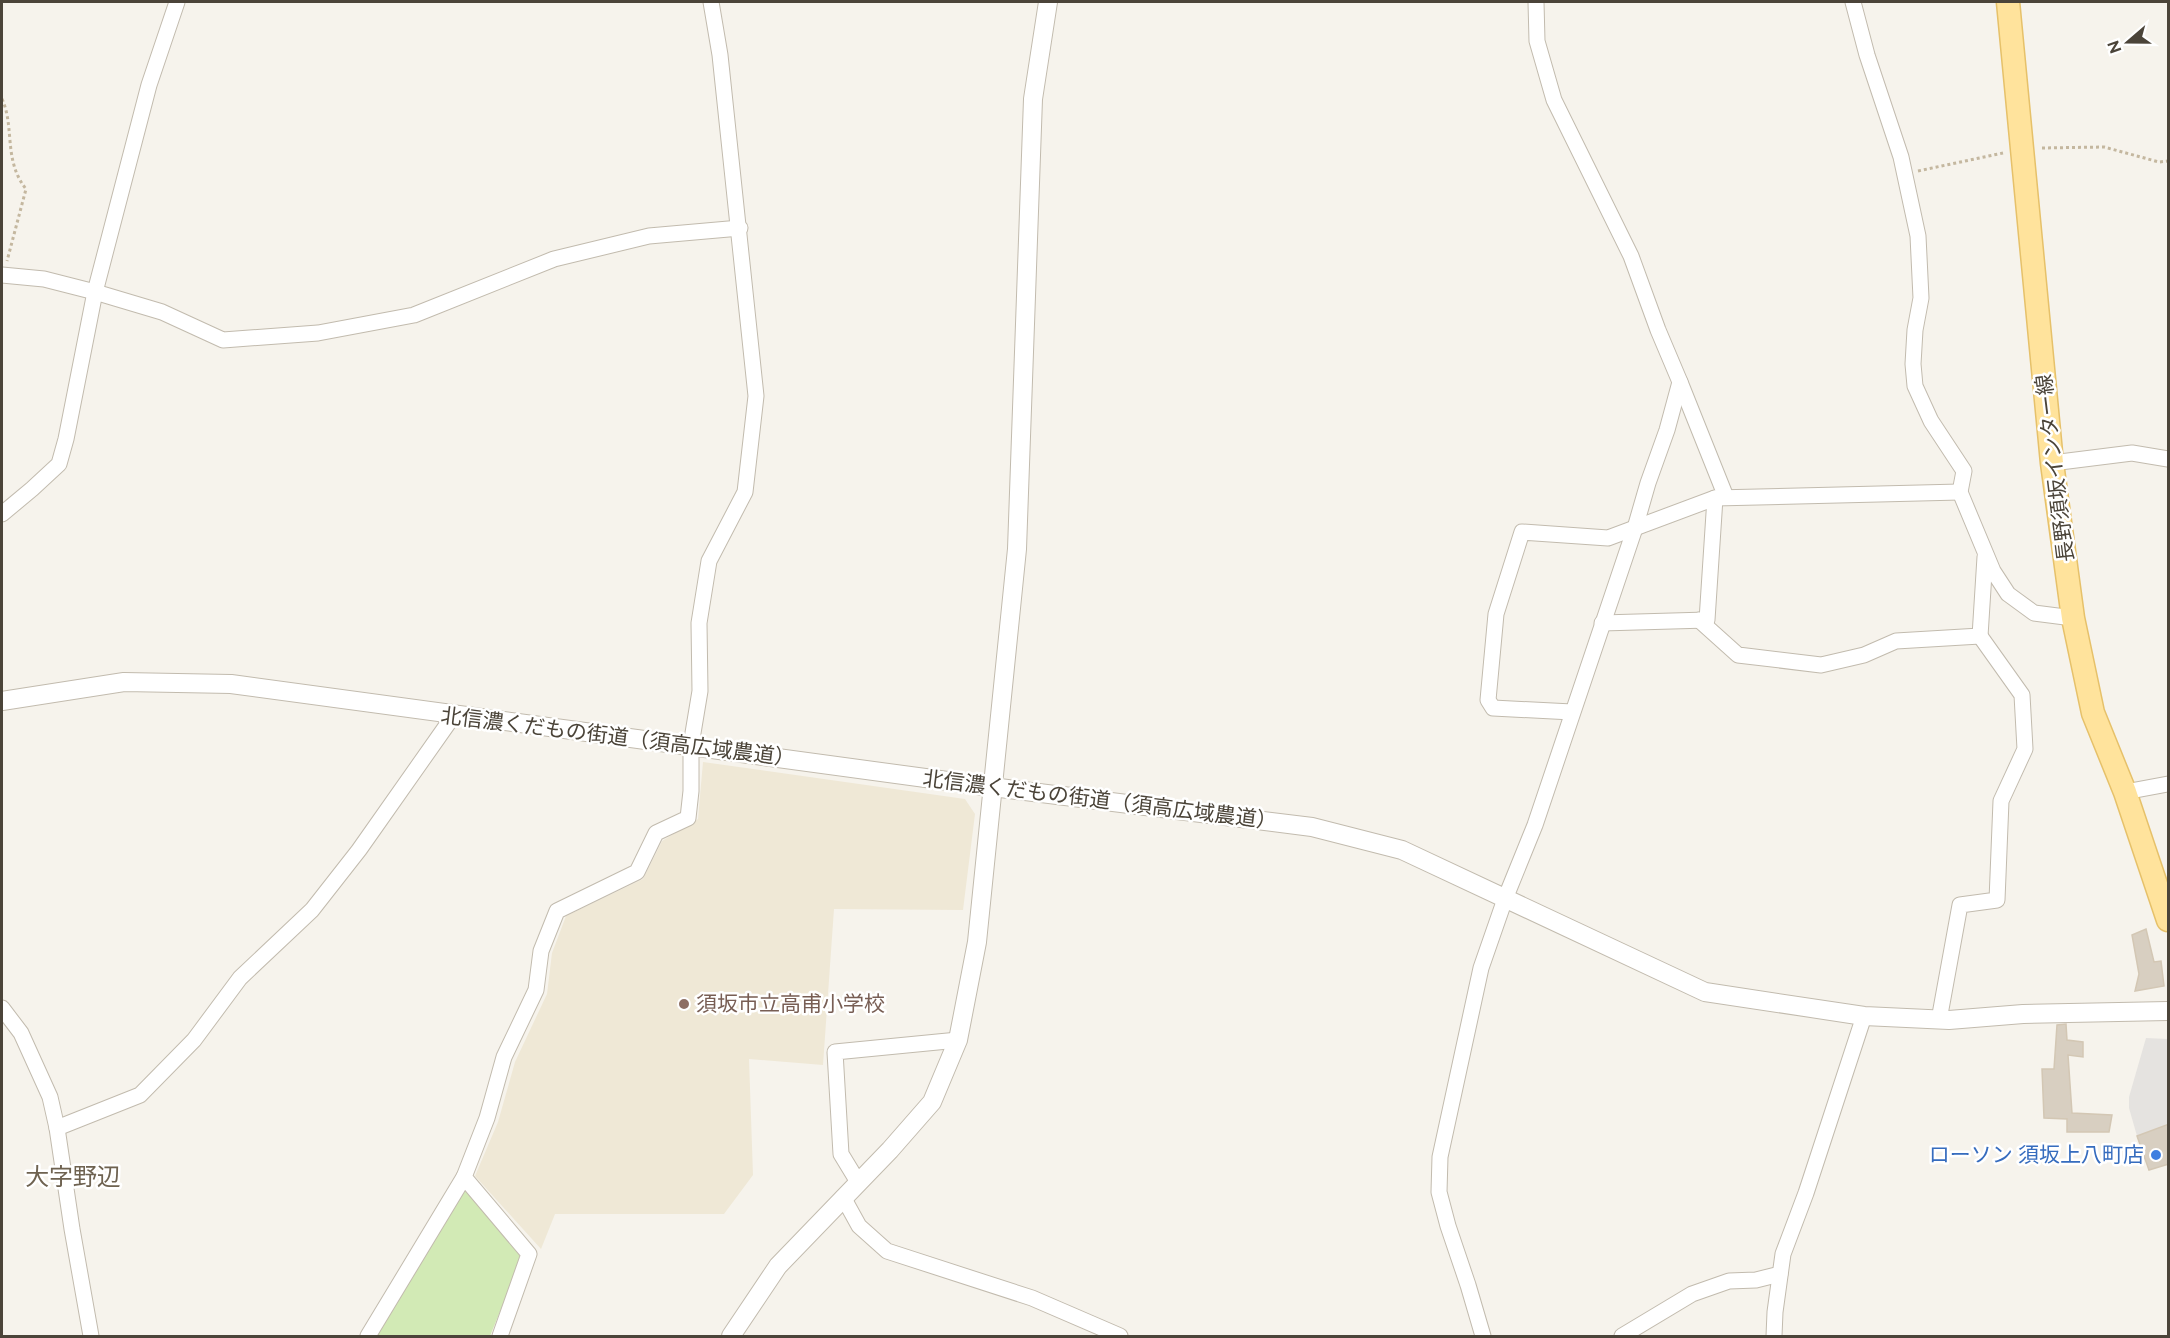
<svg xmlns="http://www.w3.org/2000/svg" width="2170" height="1338" font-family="Raleway,'Noto Sans JP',sans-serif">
  <rect width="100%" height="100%" fill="#f6f3ec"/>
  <path fill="#efe8d6" d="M703,762L965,799L975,814L963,910L834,909L823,1065L749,1059L753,1175L724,1214H555L541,1249L475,1176L498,1122L515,1062L547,994L552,953L566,916L643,879L662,841L698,819Z"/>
  <path fill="#d2eab5" d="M464,1185L523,1255L490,1336H377Z"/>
  <path fill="#e5e3e0" d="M2146,1038L2168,1039V1128L2167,1125L2137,1136L2129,1108V1097Z"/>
  <g fill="#d8cfc1" stroke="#d3c7b4" stroke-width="1.5">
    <path d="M2146,929L2154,962L2161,961L2164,986L2135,991L2139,974L2132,935Z"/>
    <path d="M2066,1024L2067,1040L2083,1042V1057L2068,1055L2072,1113L2112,1115L2109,1132H2067V1119L2044,1118L2042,1069H2054L2057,1025Z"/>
    <path d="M2169,1124V1164L2149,1170L2137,1136Z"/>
  </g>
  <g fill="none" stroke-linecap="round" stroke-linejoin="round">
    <g stroke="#c2bbae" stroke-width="17">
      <g id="minor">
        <path d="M1853,2L1867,55L1901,157L1918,236L1921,298L1915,330L1913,364L1915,386L1931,421L1964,471L1960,492L1993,571L2008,594L2034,613L2073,618"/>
        <path d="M2,275L44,279L95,292L162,312L223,340L318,333L414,315L554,259L649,236L740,228"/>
        <path d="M1680,382L1726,497"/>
        <path d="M2052,463L2132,453L2168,459"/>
        <path d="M2,514L32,489L59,464L66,439L95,292L149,85L177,2"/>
        <path d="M1699,620L1738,655L1821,665L1864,655L1896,641L1980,636L1985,557"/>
        <path d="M1602,623L1707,620L1715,498"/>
        <path d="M1572,712L1493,708L1488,700L1496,614L1522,532L1608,538L1715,498L1960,492"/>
        <path d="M2125,792L2168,784"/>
        <path d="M2,1008L21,1033L50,1097L57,1128L72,1229L91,1336"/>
        <path d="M1939,1020L1960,905L1997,900L2001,801L2025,749L2022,695L1980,636"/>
        <path d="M57,1128L140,1095L194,1040L240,978L312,910L359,850L454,715"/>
        <path d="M858,1182L841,1154L835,1052L958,1040"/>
        <path d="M843,1197L859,1226L887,1251L1032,1298L1120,1336"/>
        <path d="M368,1336L464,1177"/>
        <path d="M500,1336L529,1254L464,1177L487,1118L504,1057L536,990L541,951L557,911L637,872L656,833L688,818L691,791V745L700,691L699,623L709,561L745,492L756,396L720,55L711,2"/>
        <path d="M1483,1336L1468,1285L1448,1226L1439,1192L1440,1157L1481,968L1505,899L1535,825L1635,528L1648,483L1667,430L1680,382L1658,330L1631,256L1554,100L1537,41L1536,2"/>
        <path d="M1622,1336L1692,1294L1729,1281L1756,1280L1780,1274"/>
        <path d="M1774,1336L1775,1312L1783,1254L1806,1193L1864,1016"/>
      </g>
    </g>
    <g stroke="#c2bbae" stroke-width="20">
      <g id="tertiary">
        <path d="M2,701L124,682L231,684L992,787L1312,827L1402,850L1705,992L1864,1016L1949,1020L2023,1014L2168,1011"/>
        <path d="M731,1336L778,1266L890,1150L932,1102L958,1040L977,942L1017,549L1033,99L1048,2"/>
      </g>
    </g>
    <g stroke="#e6c16a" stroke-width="25">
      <path id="primary" d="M2008,2L2052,463L2073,618L2093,713L2125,792L2168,920"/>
    </g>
    <g stroke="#c4b79f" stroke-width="3" stroke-dasharray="3 3" stroke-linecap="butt">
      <path d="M2,99C15,127 3,160 26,189L7,261"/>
      <path d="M2042,148L2104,147L2159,162L2168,161"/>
      <path d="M1918,171L2003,153"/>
    </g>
    <use href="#minor" stroke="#fff" stroke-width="15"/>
    <use href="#tertiary" stroke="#fff" stroke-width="18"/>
    <use href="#primary" stroke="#ffe39c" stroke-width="22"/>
  </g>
  <circle fill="#8d6e63" stroke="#fff" stroke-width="2" cx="684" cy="1004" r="6"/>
  <circle fill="#3f7fe0" stroke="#fff" stroke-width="2" cx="2156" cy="1155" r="6"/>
  <g text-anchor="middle" stroke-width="5" stroke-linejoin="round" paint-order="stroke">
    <g font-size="21" fill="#4b4439" stroke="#fff">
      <text transform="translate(2055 468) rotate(-97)" y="7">長野須坂インター線</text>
      <text transform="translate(618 737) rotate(7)" y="7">北信濃くだもの街道（須高広域農道）</text>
      <text transform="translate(1100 800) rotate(7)" y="7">北信濃くだもの街道（須高広域農道）</text>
    </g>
    <g font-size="21" fill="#785e54" stroke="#fff" text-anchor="start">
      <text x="696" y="1011">須坂市立高甫小学校</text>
    </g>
    <g font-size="21" fill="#366cbe" stroke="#fff" text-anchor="end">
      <text x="2144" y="1162">ローソン 須坂上八町店</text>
    </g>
    <g font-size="24" fill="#6e6250" stroke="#fff">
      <text x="73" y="1185">大字野辺</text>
    </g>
  </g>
  <rect width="2170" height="1338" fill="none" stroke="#4b4439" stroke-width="6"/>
  <g transform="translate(2128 42) rotate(250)" stroke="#ffffff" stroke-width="4.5" paint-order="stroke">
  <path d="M0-4.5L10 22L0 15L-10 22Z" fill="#4b4439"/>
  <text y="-9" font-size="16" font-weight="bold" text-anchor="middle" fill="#4b4439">N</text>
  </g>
</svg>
